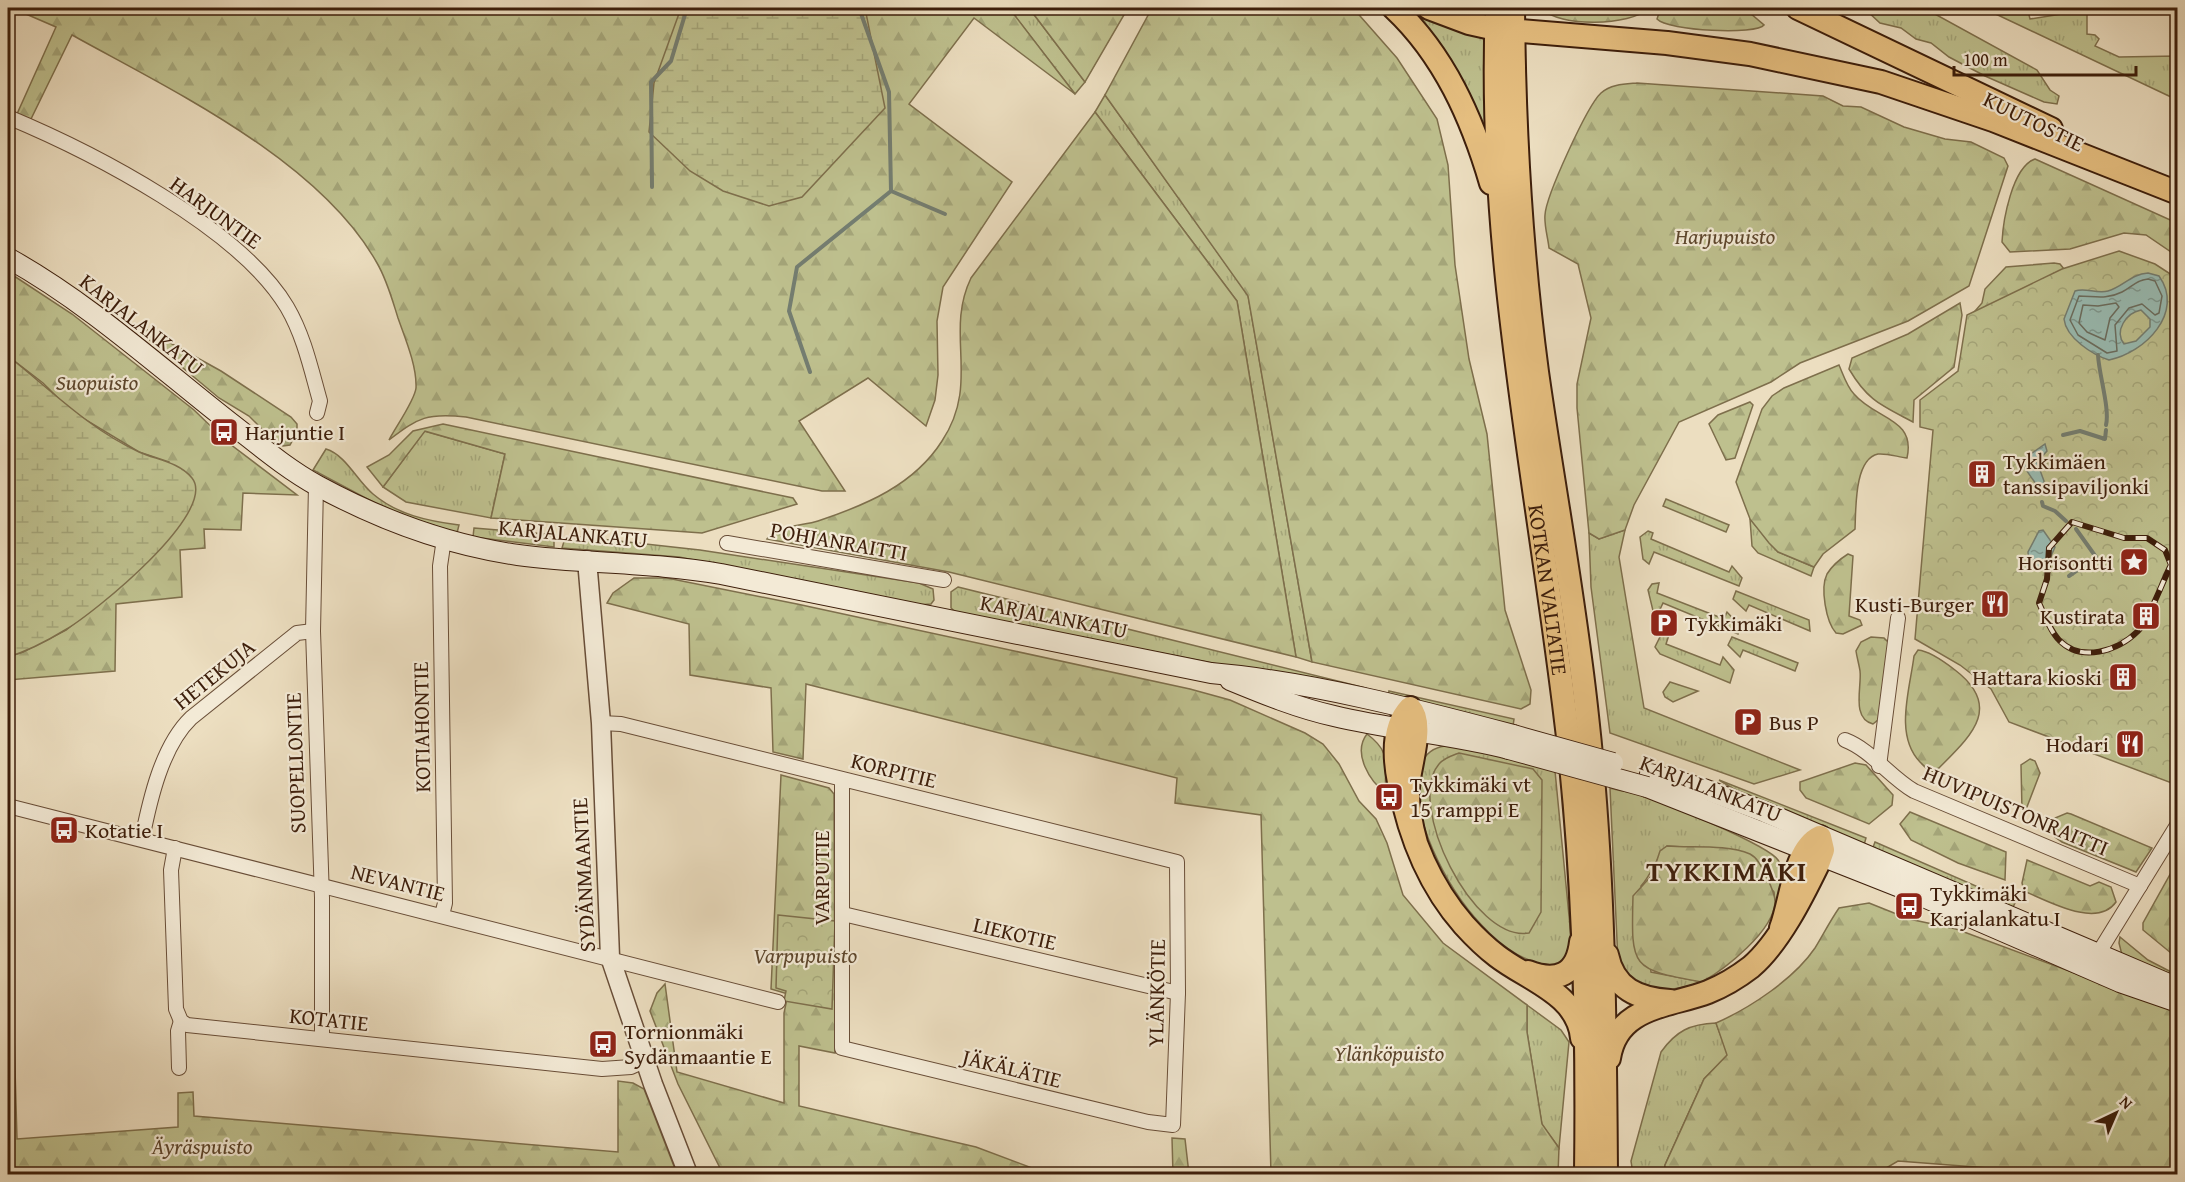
<svg xmlns="http://www.w3.org/2000/svg" width="2185" height="1182" font-family="'Gentium Book Plus',serif">
  <defs>
    <pattern id="grass-tufts" width="24" height="20" patternUnits="userSpaceOnUse" patternTransform="scale(1.5)"><rect width="24" height="20" fill="#bec08e"/><path d="M3 7l-1-3M5 7V3M7 7l1-3M15 17l-1-3M17 17v-4M19 17l1-3" fill="none" stroke="#a4a579"/></pattern>
    <pattern id="forest-firs" width="22" height="20" patternUnits="userSpaceOnUse" patternTransform="scale(1.5)"><rect width="22" height="20" fill="#bec08e"/><path d="M5 1l3.5 6h-7zM16 11l3.5 6h-7z" fill="#a4a579"/></pattern>
    <pattern id="wetland-marsh" width="20" height="14" patternUnits="userSpaceOnUse" patternTransform="scale(1.5)"><rect width="20" height="14" fill="#bec08e"/><path d="M1 5h8M5 5V1M11 12h8M15 12V8" fill="none" stroke="#a4a579"/></pattern>
    <pattern id="park-crowns" width="20" height="18" patternUnits="userSpaceOnUse" patternTransform="scale(1.5)"><rect width="20" height="18" fill="#bec08e"/><path d="M2 6a3 3 0 1 1 6 0M12 15a3 3 0 1 1 6 0" fill="none" stroke="#a4a579"/></pattern>
    <pattern id="water-ripples" width="26" height="14" patternUnits="userSpaceOnUse" patternTransform="scale(1.5)"><rect width="26" height="14" fill="#99bcb3"/><path d="M2 4q2-2 4 0t4 0M15 11q2-2 4 0t4 0" fill="none" stroke="#7e9890"/></pattern>
  </defs>
  <rect width="100%" height="100%" fill="#ecdec0"/>
  <filter id="stains"><feTurbulence type="fractalNoise" baseFrequency=".00333" numOctaves="4"/><feColorMatrix values="0 0 0 0 .2 0 0 0 0 .09 0 0 0 0 .02 0 0 0 .5 -.17"/></filter>
  <radialGradient id="worn" r=".72"><stop offset=".6" stop-color="#630" stop-opacity="0"/><stop offset="1" stop-color="#630" stop-opacity=".3"/></radialGradient>
  <g fill="url(#grass-tufts)" stroke="#7e6f4c" stroke-width="1.5">
    <path d="M1009,8H1029L1085,82L1075,94Z"/>
    <path d="M1858,8H1924L2037,70L2050,90L2059,96L2057,104L2044,102L1985,76L1949,57L1931,43L1916,39L1901,28L1880,23L1867,11Z"/>
    <path d="M1983,8L2016,9L2018,13L2028,11L2030,19L2087,10V34L2095,35L2099,39L2095,46L2119,57L2177,56V89L2171,97Z"/>
    <path d="M1412,9L1485,39L1490,148L1409,13Z"/>
    <path d="M1105,95L1248,295L1312,662L1296,657L1237,301L1095,112Z"/>
    <path d="M424,431L505,454L491,518L406,502L383,487Z"/>
    <path d="M326,449C346,455 357,481 373,494C398,515 428,521 459,525L457,533L390,511L313,470Z"/>
    <path d="M1666,499L1729,525L1726,532L1663,506Z"/>
    <path d="M1750,519L1778,552L1814,567L1811,576L1758,553L1752,546Z"/>
    <path d="M474,528L546,534L554,539V547L473,537Z"/>
    <path d="M1625,530L1619,557L1644,708L1800,770L1754,784L1610,733L1591,587L1589,533L1599,539Z"/>
    <path d="M1648,531L1653,533L1651,539L1729,572L1732,566L1742,578L1739,586L1654,552L1649,564L1643,559L1640,537Z"/>
    <path d="M573,536L700,550L919,583L933,589L934,600L931,604L918,605L679,557L562,548L565,538Z"/>
    <path d="M1659,583L1657,593L1724,619L1727,612L1740,626L1738,634L1663,603L1657,616L1654,615L1648,590L1652,584Z"/>
    <path d="M958,587L1366,688L1365,693L957,613L951,608V592Z"/>
    <path d="M1736,591L1809,620L1810,631L1749,605L1746,611L1733,599Z"/>
    <path d="M1666,634L1669,635L1666,644L1720,665L1723,657L1734,670L1730,683L1660,654L1655,647L1661,635Z"/>
    <path d="M1732,637L1798,663L1795,671L1743,650L1740,657L1728,645Z"/>
    <path d="M1670,682L1698,691L1673,702L1665,697L1663,692Z"/>
    <path d="M1389,691L1514,719L1513,726L1388,697Z"/>
    <path d="M1367,734C1394,754 1383,766 1386,793C1370,782 1352,753 1367,734Z"/>
    <path d="M1445,746L1488,751L1555,771L1572,947L1570,955L1557,966C1464,966 1369,757 1445,746Z"/>
    <path d="M1719,780L1866,838L1864,845L1750,799Z"/>
    <path d="M1610,788C1620,791 1631,792 1642,795C1663,802 1768,845 1778,860C1788,875 1782,890 1775,904L1774,892L1736,850L1667,846C1658,853 1653,873 1641,886L1651,972L1702,982C1684,988 1648,997 1632,982C1627,976 1623,968 1618,962Z"/>
    <path d="M1875,842L2015,903L2013,907L1872,850Z"/>
    <path d="M2120,937L2148,960L2177,975V981L2122,955L2119,943Z"/>
    <path d="M1527,1005L1561,1030L1569,1042L1559,1148L1542,1125L1527,1032Z"/>
    <path d="M1716,1023L1728,1055L1704,1079L1665,1165L1664,1174H1633L1631,1161L1661,1052C1676,1031 1690,1024 1716,1023Z"/>
  </g>
  <g fill="url(#forest-firs)" stroke="#7e6f4c" stroke-width="1.5">
    <path d="M12,8H1009L1075,94L974,18L909,104L1012,182L943,287L937,321L938,375L935,400L926,426L868,378L799,421L845,491H822L466,417C427,413 419,417 389,440C395,428 415,400 416,388C417,366 405,338 398,318C392,299 387,280 377,263C319,160 173,91 72,35L30,121L17,114L56,27Z"/>
    <path d="M1029,8H1128L1085,82Z"/>
    <path d="M1152,8H1353L1397,58L1437,119L1448,165L1455,265L1469,359L1487,434L1505,610L1531,690L1530,704L1521,709L1312,662L1248,296L1105,95Z"/>
    <path d="M1540,8H1651C1628,26 1561,28 1540,8Z"/>
    <path d="M1667,8H1744L1764,25C1757,35 1668,31 1657,19L1659,13Z"/>
    <path d="M1637,83L1823,96L1843,106L1861,107L1904,127L1945,139L1971,142L2004,158L2008,166L1969,286L1908,321L1800,363L1771,382L1679,422L1634,505L1625,530L1599,539L1589,533L1577,408V384L1591,318L1578,264L1549,248C1548,238 1544,225 1545,215C1546,196 1587,106 1601,93C1611,84 1625,84 1637,83Z"/>
    <path d="M1095,112L1237,301L1296,657L949,572L767,539C776,525 803,526 818,521C866,505 914,485 942,441C981,382 944,334 971,278Z"/>
    <path d="M2035,159L2177,223V256L2146,235L2124,233L2070,249L2010,252L2002,242C2003,221 2012,167 2035,159Z"/>
    <path d="M2054,263L2060,264L2064,269L1969,318L1982,303L1985,289L2006,267Z"/>
    <path d="M8,272L72,314L194,410L226,441L297,495L243,493L241,530L204,529L205,548L180,550L182,597L116,604L115,671L8,680V657L23,652L66,630L117,589L169,462L139,452L71,411L43,383L8,356Z"/>
    <path d="M1960,303L1962,315L1954,367L1914,400L1913,422C1881,405 1868,401 1849,369L1852,358L1908,334Z"/>
    <path d="M147,330L221,371L291,417L297,424V432L290,445L283,446L275,442L249,416L219,398L146,337L143,333Z"/>
    <path d="M1839,365C1843,374 1847,387 1854,394C1876,420 1916,418 1907,458C1898,457 1887,453 1878,454C1854,459 1856,510 1855,529L1823,554L1814,567L1778,552L1769,543L1750,519L1736,482L1762,409L1772,396L1784,388Z"/>
    <path d="M1750,402L1753,405L1735,458L1726,460L1709,424L1718,415Z"/>
    <path d="M443,424L793,498L797,504L702,533L491,518L505,454L425,431L383,487L367,467L389,455L413,431Z"/>
    <path d="M1848,554L1853,556L1849,616L1860,620L1862,625L1843,634L1836,633C1826,622 1820,588 1827,574C1832,566 1840,559 1848,554Z"/>
    <path d="M634,578H667L797,604L1190,689L1230,700L1305,733L1323,744L1339,764L1359,801L1376,819L1387,843L1403,895L1443,943L1527,1005V1032L1542,1124L1559,1148L1558,1174H1271L1261,815L1175,803L1177,778L806,684L803,759L773,752L771,688L690,675L689,624L607,603L613,593Z"/>
    <path d="M1871,637L1884,638L1890,644L1879,719L1873,724C1851,718 1862,687 1860,671C1859,664 1857,658 1856,651L1861,642Z"/>
    <path d="M1918,650C1930,651 1946,663 1955,670C2006,709 1967,739 1935,772C1928,771 1925,767 1920,762C1894,735 1910,689 1914,656Z"/>
    <path d="M1459,753L1533,769L1542,780L1541,912L1529,933C1473,943 1405,803 1439,764C1444,758 1451,756 1459,753Z"/>
    <path d="M2030,759L2035,761L2040,773L2025,812L2022,811L2021,765Z"/>
    <path d="M1855,763L1866,765L1893,795L1892,805L1869,824L1806,798L1800,790V782Z"/>
    <path d="M781,775L829,788L834,794L835,1053L799,1046V1106L976,1147L1048,1174H723L678,1084L650,1011L657,993L665,984L677,1072L784,1103V1013L788,994L771,989Z"/>
    <path d="M1910,812L2006,852L2005,880L1958,863L1911,840L1900,824Z"/>
    <path d="M2067,813L2071,814L2152,848L2136,872L2062,842L2055,837L2051,827L2055,818Z"/>
    <path d="M8,822L17,1139L178,1127V1093L193,1092L194,1116L618,1152V1081L633,1083L644,1089L677,1174H8Z"/>
    <path d="M1667,846C1693,848 1726,844 1750,854C1758,858 1762,868 1766,876C1770,884 1775,893 1775,902C1774,931 1725,969 1702,982C1631,969 1631,969 1633,896L1652,875L1660,851Z"/>
    <path d="M2027,860L2090,886L2099,882L2111,887L2116,902C2097,929 2048,901 2024,891L2022,883Z"/>
    <path d="M2177,862V958L2143,930V923Z"/>
    <path d="M1869,903L1909,919L1956,929L2177,1011V1174H2067L1898,1161L1876,1174H1664L1665,1165L1704,1079L1727,1055L1716,1023C1750,1008 1794,979 1815,948C1823,935 1830,921 1839,908Z"/>
    <path d="M1172,1138L1185,1139L1189,1174H1173Z"/>
  </g>
  <g fill="url(#wetland-marsh)" stroke="#7e6f4c" stroke-width="1.5">
    <path d="M681,8H865L885,108L802,197L769,206L723,191L690,171L649,132L654,83Z"/>
    <path d="M8,356C51,390 89,429 139,452C157,460 179,462 192,478C219,512 93,614 65,630C47,641 28,651 8,657Z"/>
  </g>
  <g fill="url(#park-crowns)" stroke="#7e6f4c" stroke-width="1.5">
    <path d="M2119,251L2155,264L2178,279L2177,785L2009,722L1991,689L1960,665L1915,639L1933,430L1920,427V400L1958,371L1967,315L2062,269Z"/>
    <path d="M778,915L835,921L832,1009L784,1001L786,991L776,988Z"/>
  </g>
  <g fill="url(#water-ripples)" stroke="#747d70" stroke-width="1.5" fill-rule="evenodd">
    <path d="M2148,273L2159,276C2185,312 2145,353 2109,360C2093,355 2066,338 2064,319L2075,291C2085,287 2096,294 2108,291C2123,287 2131,274 2148,273ZM2141,310L2150,319V327L2136,341L2124,344C2114,331 2126,313 2141,310Z"/>
    <path d="M2045,444L2047,451L2037,462L2044,481L2043,489L2038,487L2022,464L2025,458Z"/>
    <path d="M2043,530L2055,547L2051,556L2039,569L2029,563L2028,552L2039,531Z"/>
  </g>
  <g fill="none" stroke-linecap="round" stroke-linejoin="round">
    <g stroke="#6b6d5f" stroke-width="1.5">
      <path d="M2148,279L2155,281L2162,296L2159,313L2155,315L2142,304L2129,308L2115,325L2117,351L2107,353L2078,335L2070,320L2079,296C2094,296 2106,300 2122,292C2132,287 2136,280 2148,279Z"/>
      <path d="M2116,303L2119,307L2110,318L2105,340L2087,332L2079,323L2083,305L2098,306Z"/>
    </g>
    <g stroke="#747d70" stroke-width="4">
      <path d="M652,187L651,82L671,61L687,8"/>
      <path d="M891,191L945,214"/>
      <path d="M2098,355C2099,375 2110,409 2106,425"/>
      <path d="M810,372L789,311L797,267L891,191L889,92L859,8"/>
      <path d="M2063,435L2080,431L2105,439L2106,430"/>
      <path d="M2042,502L2043,506L2055,511L2066,521"/>
      <path d="M2069,576L2096,557L2076,529"/>
    </g>
    <g stroke="#694e38" stroke-width="16">
      <g id="minor">
        <path d="M8,117C92,152 240,228 287,307C304,336 311,369 320,401L317,413"/>
        <path d="M316,485L313,631L322,898V1039"/>
        <path d="M727,543L944,580"/>
        <path d="M601,723L621,724L1177,862L1178,993L1173,1125L1148,1122L842,1048V779"/>
        <path d="M1845,740C1871,750 1890,777 1914,791L2140,886"/>
        <path d="M1879,766L1898,618"/>
        <path d="M8,806L778,1002"/>
        <path d="M142,839C150,799 162,746 191,718L297,633L313,631"/>
        <path d="M175,848L171,870L176,1009L181,1021L187,1025L602,1069L631,1067L644,1061"/>
        <path d="M843,914L1178,993"/>
        <path d="M442,915L445,903L440,566L444,539"/>
        <path d="M2093,962L2178,824"/>
        <path d="M179,1068L178,1031L181,1021"/>
      </g>
    </g>
    <g stroke="#694e38" stroke-width="21">
      <path id="tertiary" d="M587,560L601,723L610,957L653,1084L688,1174"/>
    </g>
    <g stroke="#3d1e0b" stroke-width="22">
      <g id="secondary">
        <path d="M8,258C89,303 160,368 233,425C260,446 287,469 318,486C379,519 448,545 518,555C585,564 653,562 721,574L1211,673C1311,682 1415,709 1513,735"/>
        <path d="M1230,680C1264,694 1298,708 1334,716C1392,730 1451,734 1509,749"/>
        <path d="M1650,774L1704,789L1765,812L2178,988"/>
        <path d="M1647,787L1910,891L2120,982L2178,1002"/>
      </g>
    </g>
    <g stroke="#3d1e0b" stroke-width="26">
      <g id="trunk">
        <path d="M1394,8C1444,55 1472,118 1491,183"/>
        <path d="M1429,8L1469,23L1496,29L1667,43L1750,54L1881,82L1993,120L2178,193"/>
        <path id="s1" d="M1497,8C1487,245 1535,470 1564,704C1584,860 1588,1017 1586,1174"/>
        <path d="M1513,8C1514,129 1521,252 1537,372C1553,486 1575,601 1587,716C1604,868 1605,1021 1606,1174"/>
        <path d="M1798,8L2051,129"/>
        <path d="M1416,843C1411,825 1407,806 1408,787C1409,766 1425,724 1410,708C1392,727 1394,757 1399,782C1409,835 1428,884 1464,925C1474,936 1485,947 1497,956C1528,980 1578,994 1582,1038"/>
        <path d="M1607,955C1614,989 1638,999 1670,1001"/>
        <path d="M1528,972C1557,983 1577,975 1581,942"/>
        <path d="M1609,1058C1617,1006 1668,1007 1708,992C1723,986 1738,977 1751,967C1779,943 1802,897 1818,864L1823,850L1820,837C1794,849 1791,902 1781,928"/>
      </g>
    </g>
    <use href="#minor" stroke="#f3ead6" stroke-width="14"/>
    <use href="#tertiary" stroke="#f3ead6" stroke-width="18"/>
    <use href="#secondary" stroke="#f3ead6" stroke-width="20"/>
    <use href="#trunk" stroke="#e6bf80" stroke-width="22"/>
    <g stroke="#3d1e0b" stroke-width="6">
      <path id="rail" d="M2072,522L2124,538H2147L2165,550L2171,565C2163,580 2149,620 2138,631C2118,651 2081,663 2059,640C2050,631 2044,614 2039,603L2047,579L2049,548Z"/>
    </g>
    <use href="#rail" stroke="#f3ead6" stroke-width="4" stroke-dasharray="11" stroke-linecap="butt"/>
    <g stroke="#3d1e0b" stroke-width="22" stroke-linecap="butt">
      <g id="secondary-bridge">
        <path d="M1513,735L1613,763"/>
        <path d="M1509,749L1647,787"/>
      </g>
    </g>
    <use href="#secondary-bridge" stroke="#f3ead6" stroke-width="20"/>
  </g>
  <defs>
    <g id="bus-square" transform="scale(1.5)"><rect x="-9" y="-9" width="18" height="18" rx="4" fill="#8f2418" stroke="#f3ead6"/><path d="M-5-6H5V4H4V6H2V4H-2V6H-4V4H-5ZM-3.5-4V0h7V-4ZM-3.5 1.2v1.5H-2V1.2ZM2 1.2v1.5H3.5V1.2Z" fill="#fff"/></g>
    <g id="building-square" transform="scale(1.5)"><rect x="-9" y="-9" width="18" height="18" rx="4" fill="#8f2418" stroke="#f3ead6"/><path d="M-4-6H4V6H1V3H-1V6H-4ZM-2.5-4.3h1.7v1.8h-1.7ZM.8-4.3h1.7v1.8H.8ZM-2.5-1h1.7V.8h-1.7ZM.8-1h1.7V.8H.8Z" fill="#fff"/></g>
    <g id="sight-square" transform="scale(1.5)"><rect x="-9" y="-9" width="18" height="18" rx="4" fill="#8f2418" stroke="#f3ead6"/><path d="M0-6L1.8-2.2L6-1.7L2.9 1.2L3.7 5.4L0 3.3L-3.7 5.4L-2.9 1.2L-6-1.7L-1.8-2.2Z" fill="#fff"/></g>
    <g id="restaurant-square" transform="scale(1.5)"><rect x="-9" y="-9" width="18" height="18" rx="4" fill="#8f2418" stroke="#f3ead6"/><path d="M-5-6h1v4h1v-4h1v4h1v-4h1v5L-1.5 .5V6h-2V.5L-5-1ZM5-6V6H3V1.5H1.5Q1.5-4 5-6Z" fill="#fff"/></g>
    <g id="parking-square" transform="scale(1.5)"><rect x="-9" y="-9" width="18" height="18" rx="4" fill="#8f2418" stroke="#f3ead6"/><path d="M-3.5-5.5H1a3.5 3.5 0 0 1 0 7H-1V5.5H-3.5ZM-1-3.4V-.6H.8a1.4 1.4 0 0 0 0-2.8Z" fill="#fff"/></g>
  </defs>
  <g fill-rule="evenodd">
    <use href="#bus-square" x="224" y="432"/>
    <use href="#building-square" x="1982" y="474"/>
    <use href="#sight-square" x="2134" y="562"/>
    <use href="#restaurant-square" x="1995" y="604"/>
    <use href="#building-square" x="2146" y="616"/>
    <use href="#parking-square" x="1664" y="623"/>
    <use href="#building-square" x="2123" y="677"/>
    <use href="#parking-square" x="1748" y="722"/>
    <use href="#restaurant-square" x="2130" y="744"/>
    <use href="#bus-square" x="1389" y="797"/>
    <use href="#bus-square" x="64" y="830"/>
    <use href="#bus-square" x="1909" y="906"/>
    <use href="#bus-square" x="603" y="1044"/>
  </g>
  <g text-anchor="middle" stroke-width="4.5" stroke-linejoin="round" paint-order="stroke">
    <g font-size="22" fill="#3d1e0b" stroke="#f3ead6">
      <text transform="translate(2034 121) rotate(26)" y="8">KUUTOSTIE</text>
      <text transform="translate(216 212) rotate(36)" y="8">HARJUNTIE</text>
      <text transform="translate(142 324) rotate(38)" y="8">KARJALANKATU</text>
      <text transform="translate(573 533) rotate(5)" y="8">KARJALANKATU</text>
      <text transform="translate(839 541) rotate(10)" y="8">POHJANRAITTI</text>
      <text dy="8" stroke="none"><textPath href="#s1" startOffset="585">KOTKAN VALTATIE</textPath></text>
      <text transform="translate(1054 616) rotate(11)" y="8">KARJALANKATU</text>
      <text transform="translate(214 674) rotate(-39)" y="8">HETEKUJA</text>
      <text transform="translate(421 727) rotate(-91)" y="8">KOTIAHONTIE</text>
      <text transform="translate(295 763) rotate(-92)" y="8">SUOPELLONTIE</text>
      <text transform="translate(894 770) rotate(14)" y="8">KORPITIE</text>
      <text transform="translate(1711 788) rotate(21)" y="8">KARJALANKATU</text>
      <text transform="translate(2016 810) rotate(23)" y="8">HUVIPUISTONRAITTI</text>
      <text transform="translate(583 875) rotate(-93)" y="8">SYDÄNMAANTIE</text>
      <text transform="translate(821 878) rotate(-90)" y="8">VARPUTIE</text>
      <text transform="translate(398 882) rotate(14)" y="8">NEVANTIE</text>
      <text transform="translate(1015 933) rotate(13)" y="8">LIEKOTIE</text>
      <text transform="translate(1156 993) rotate(-89)" y="8">YLÄNKÖTIE</text>
      <text transform="translate(329 1019) rotate(6)" y="8">KOTATIE</text>
      <text transform="translate(1012 1068) rotate(14)" y="8">JÄKÄLÄTIE</text>
    </g>
    <g font-size="22" font-style="italic" fill="#5d462c" stroke="#f3ead6">
      <text x="1725" y="244">Harjupuisto</text>
      <text x="97" y="390">Suopuisto</text>
      <text x="805" y="963">Varpupuisto</text>
      <text x="1389" y="1061">Ylänköpuisto</text>
      <text x="202" y="1154">Äyräspuisto</text>
    </g>
    <g font-size="22" fill="#3d1e0b" stroke="#f3ead6" text-anchor="start">
      <text x="245" y="440">Harjuntie I</text>
      <text x="2003" y="469">Tykkimäen<tspan x="2003" dy="25">tanssipaviljonki</tspan></text>
      <text x="2113" y="570" text-anchor="end">Horisontti</text>
      <text x="1974" y="612" text-anchor="end">Kusti-Burger</text>
      <text x="2125" y="624" text-anchor="end">Kustirata</text>
      <text x="1685" y="631">Tykkimäki</text>
      <text x="2102" y="685" text-anchor="end">Hattara kioski</text>
      <text x="1769" y="730">Bus P</text>
      <text x="2109" y="752" text-anchor="end">Hodari</text>
      <text x="1410" y="792">Tykkimäki vt<tspan x="1410" dy="25">15 ramppi E</tspan></text>
      <text x="85" y="838">Kotatie I</text>
      <text x="1930" y="901">Tykkimäki<tspan x="1930" dy="25">Karjalankatu I</tspan></text>
      <text x="624" y="1039">Tornionmäki<tspan x="624" dy="25">Sydänmaantie E</tspan></text>
    </g>
    <g font-size="28" font-weight="bold" letter-spacing="1.5" fill="#3d1e0b" stroke="#f3ead6">
      <text x="1727" y="881">TYKKIMÄKI</text>
    </g>
  </g>
  <rect width="2185" height="1182" fill="none" stroke="#ecdec0" stroke-width="30"/>
  <rect x="9" y="9" width="2167" height="1164" fill="none" stroke="#3d1e0b" stroke-width="3"/>
  <rect x="15" y="15" width="2155" height="1152" fill="none" stroke="#3d1e0b" stroke-width="1.5"/>
  <g transform="translate(2116 1113) rotate(44)" stroke="#f3ead6" stroke-width="4.5" paint-order="stroke">
  <path d="M0-4.5L10 22L0 15L-10 22Z" fill="#3d1e0b"/>
  <text y="-9" font-size="16" font-weight="bold" text-anchor="middle" fill="#3d1e0b">N</text>
  </g>
  <path d="M1954 66v9h182v-9" fill="none" stroke="#3d1e0b" stroke-width="3"/>
  <text x="1963" y="66" font-size="18" fill="#3d1e0b" stroke="#f3ead6" stroke-width="4.5" paint-order="stroke">100 m</text>
  <rect width="100%" height="100%" filter="url(#stains)"/>
  <rect width="100%" height="100%" fill="url(#worn)"/>
</svg>
